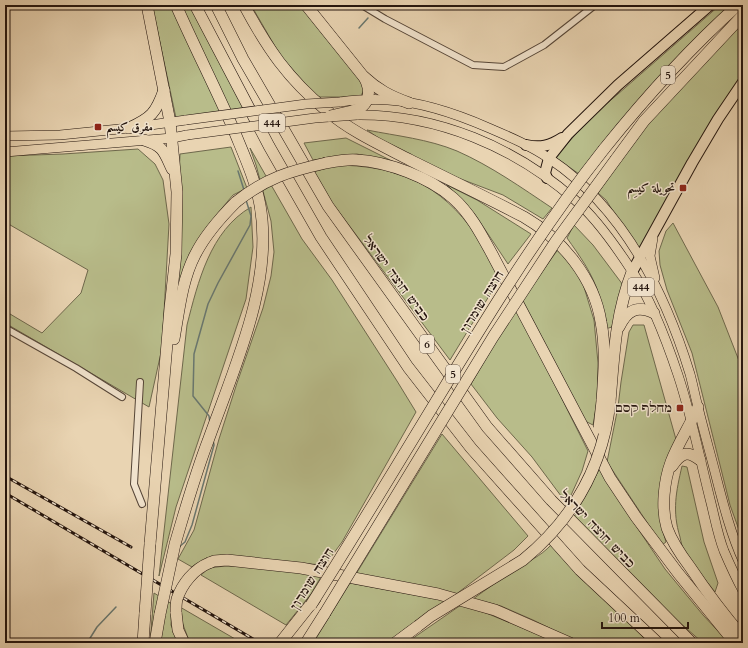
<svg xmlns="http://www.w3.org/2000/svg" width="748" height="648" font-family="Cardo,Amiri,'Frank Ruhl Libre',serif">
  <rect width="100%" height="100%" fill="#e9d4b2"/>
  <filter id="stains"><feTurbulence type="fractalNoise" baseFrequency=".005" numOctaves="4"/><feColorMatrix values="0 0 0 0 .2 0 0 0 0 .09 0 0 0 0 .02 0 0 0 .5 -.17"/></filter>
  <radialGradient id="worn" r=".72"><stop offset=".6" stop-color="#630" stop-opacity="0"/><stop offset="1" stop-color="#630" stop-opacity=".3"/></radialGradient>
  <g fill="#b8bc8a" stroke="#6e684c">
    <path d="M152,5H191L244,109L176,118Z"/>
    <path d="M251,5H301L361,78C364,86 366,91 359,97H317L280,55Z"/>
    <path d="M720,5H731L579,174L555,157L595,113L618,94Z"/>
    <path d="M743,22V78L639,252L606,200L598,193L645,125Z"/>
    <path d="M367,130C397,136 428,139 457,151C491,166 522,188 552,208L543,219L503,195L453,176L380,139Z"/>
    <path d="M346,138L396,163L357,154L313,160L304,143Z"/>
    <path d="M231,147L247,188L233,195L217,214L173,317L180,154Z"/>
    <path d="M250,148L302,239L332,280L397,381L416,412L342,542L325,565L279,562L198,563L192,567L178,559L194,530L219,439L237,383L263,308L271,276L274,252L271,221L256,165Z"/>
    <path d="M138,149L155,164L163,180L169,224L162,348L149,407L5,323V311L42,333L81,293L88,270L5,222V156L63,154Z"/>
    <path d="M337,165C398,166 441,184 476,235C485,249 492,264 500,278L450,360L330,200L313,172Z"/>
    <path d="M447,185L477,200L531,234L508,264L474,213Z"/>
    <path d="M251,207L253,247L246,299L176,507L159,576L187,325C198,282 210,231 251,207Z"/>
    <path d="M673,223L718,307L743,371V541L730,505L692,353L667,290L660,265L659,251L666,231Z"/>
    <path d="M574,225L593,245L623,285L612,327L605,329C603,318 602,306 599,295C593,274 579,255 567,238Z"/>
    <path d="M559,248L580,274L594,320L598,363L597,402L593,425L585,421L522,300Z"/>
    <path d="M516,307L588,451L582,471L567,504L532,457L497,418L471,384Z"/>
    <path d="M633,325H644L677,443L662,528L666,542L662,545L607,462L618,407L621,382L629,332Z"/>
    <path d="M442,434L528,536L514,550L455,595L356,574Z"/>
    <path d="M601,466L630,517L665,569L703,615L729,643H703L678,621L574,517Z"/>
    <path d="M682,466L687,467L704,542L718,583L715,592C705,579 693,566 685,552C682,547 681,542 680,537C672,511 676,492 682,466Z"/>
    <path d="M551,545L649,643H580L533,620L501,606L473,599C487,589 500,579 515,570C527,562 541,556 551,545Z"/>
    <path d="M225,566H239L322,575L311,594L286,625L201,575L209,568Z"/>
    <path d="M350,583L448,601L406,628L387,643H320L315,640Z"/>
    <path d="M154,593L172,604L171,625L179,643H150Z"/>
    <path d="M461,605L486,613L559,643H406Z"/>
    <path d="M180,607L242,643H190L182,622Z"/>
  </g>
  <g fill="none" stroke-linecap="round" stroke-linejoin="round">
    <g stroke="#69776f" stroke-width="1.5">
      <path d="M359,28L368,18"/>
      <path d="M238,171L244,190"/>
      <path d="M210,423L209,416L193,396L194,354L208,304L218,283L250,225L251,216L246,200"/>
      <path d="M179,547L185,542L192,525L214,445L213,440"/>
      <path d="M87,643L97,627L116,607"/>
    </g>
    <g stroke="#554537" stroke-width="8">
      <g id="minor">
        <path d="M362,5L385,19L473,65L504,67L544,45L595,5"/>
        <path d="M5,328L76,368L122,397"/>
        <path d="M140,382L134,484L142,504"/>
      </g>
    </g>
    <g stroke="#24150e" stroke-width="10">
      <g id="primary">
        <path d="M340,102C356,100 372,99 388,100C423,102 457,114 489,128C510,137 531,146 550,159C623,208 665,292 690,374C693,385 695,396 698,407C704,432 711,456 717,480C724,507 731,534 743,561"/>
        <path d="M357,115C437,114 515,147 575,200C595,217 617,248 632,271C651,300 667,342 678,375C692,417 700,460 711,503C715,519 718,536 724,551C730,565 736,578 743,591"/>
        <path d="M5,136L60,135L129,128L186,120"/>
        <path d="M5,152L172,138L187,135"/>
        <path d="M653,238L650,256L655,278"/>
      </g>
    </g>
    <g stroke="#24150e" stroke-width="12">
      <g id="trunk">
        <path d="M526,145C540,148 550,146 562,138"/>
        <path d="M547,178L545,173L549,158L568,134L618,85L710,5"/>
        <path d="M632,272L692,163L718,119L743,82"/>
      </g>
    </g>
    <g stroke="#24150e" stroke-width="12">
      <g id="motorway">
        <path d="M147,5L170,122L177,192L176,254L170,308L150,544"/>
        <path d="M195,5L269,146L321,237L408,367L471,448L580,570L658,643"/>
        <path d="M216,5L243,59L328,206L487,427L551,500L692,643"/>
        <path d="M244,5C267,48 288,79 326,110C350,131 381,145 410,160C448,179 486,197 524,217C562,239 594,278 601,322C606,348 604,374 602,401"/>
        <path d="M306,5L363,76C378,90 390,96 409,103"/>
        <path d="M352,111C370,107 372,91 364,77"/>
        <path d="M129,128C151,118 156,113 164,90"/>
        <path d="M144,140C164,146 164,152 172,169"/>
        <path d="M604,149C645,98 689,49 738,5"/>
        <path d="M616,159L644,121L743,15"/>
        <path d="M326,163C337,161 347,159 357,160C388,162 429,177 453,198C471,214 482,236 493,256L610,478L636,517L678,573L735,643"/>
        <path d="M619,327C627,310 637,305 654,313"/>
        <path d="M174,339C179,311 182,280 195,255C205,235 220,218 236,202"/>
        <path d="M610,402C614,355 615,316 632,272"/>
        <path d="M698,407C690,426 678,443 671,462C664,481 661,508 667,528C672,542 681,555 690,567C706,591 724,615 743,637"/>
        <path d="M672,466C681,453 687,450 700,460"/>
        <path d="M175,544C185,510 195,475 208,441C234,368 274,283 260,205C255,178 243,153 233,128C215,87 194,46 176,5"/>
        <path d="M209,563L214,561L227,560L301,568L438,594L495,610L570,643"/>
        <path d="M176,612L178,630L184,643"/>
        <path d="M143,643L145,613"/>
        <path d="M155,643L160,614"/>
        <path d="M280,643L315,599"/>
        <path d="M306,643L325,613"/>
        <path d="M395,643L418,626"/>
      </g>
    </g>
    <use href="#minor" stroke="#f1e3cd" stroke-width="6"/>
    <use href="#primary" stroke="#e9d4b2" stroke-width="9"/>
    <use href="#trunk" stroke="#e9d4b2" stroke-width="10"/>
    <use href="#motorway" stroke="#e9d4b2" stroke-width="11"/>
    <g stroke="#24150e" stroke-width="3">
      <g id="rail">
        <path d="M5,476L131,547"/>
        <path d="M5,493L260,643"/>
      </g>
    </g>
    <use href="#rail" stroke="#f1e3cd" stroke-width="1.5" stroke-dasharray="4.5" stroke-linecap="butt"/>
    <g stroke="#24150e" stroke-width="10" stroke-linecap="butt">
      <g id="primary-bridge">
        <path d="M186,120L306,104L340,102"/>
        <path d="M187,135L315,118L357,115"/>
      </g>
    </g>
    <g stroke="#24150e" stroke-width="12" stroke-linecap="butt">
      <g id="motorway-bridge">
        <path d="M330,116L352,111"/>
        <path d="M236,202C266,178 290,171 326,163"/>
        <path d="M599,428L602,401"/>
        <path d="M311,605C355,535 398,464 441,393C492,309 543,226 604,149"/>
        <path d="M176,612C176,608 176,603 177,599C182,584 194,569 209,563"/>
        <path d="M145,613L150,544"/>
        <path d="M325,613L493,337L556,241L616,159"/>
        <path d="M160,614L175,544"/>
        <path d="M418,626L431,616L523,560C573,519 603,467 610,402"/>
      </g>
    </g>
    <use href="#primary-bridge" stroke="#e9d4b2" stroke-width="9"/>
    <use href="#motorway-bridge" stroke="#e9d4b2" stroke-width="11"/>
  </g>
  <g fill="#8f2418" stroke="#f1e3cd" stroke-width="1.5">
    <rect x="94" y="123" width="8" height="8" rx="2"/>
    <rect x="679" y="184" width="8" height="8" rx="2"/>
    <rect x="676" y="404" width="8" height="8" rx="2"/>
  </g>
  <g text-anchor="middle" stroke-width="3" stroke-linejoin="round" paint-order="stroke">
    <g fill="#f1e3cd" stroke="#625347" stroke-width="1">
      <rect x="661" y="66" width="14" height="18" rx="3"/>
      <rect x="259" y="114" width="26" height="18" rx="3"/>
      <rect x="628" y="278" width="26" height="18" rx="3"/>
      <rect x="420" y="335" width="14" height="18" rx="3"/>
      <rect x="446" y="365" width="14" height="18" rx="3"/>
    </g>
    <g font-size="11" font-weight="bold" fill="#24150e">
      <text x="668" y="79">5</text>
      <text x="272" y="127">444</text>
      <text x="641" y="291">444</text>
      <text x="427" y="348">6</text>
      <text x="453" y="378">5</text>
    </g>
    <g font-size="12" font-weight="bold" fill="#24150e" stroke="#f1e3cd" text-anchor="end">
      <text x="106" y="131" text-anchor="start">مفرق كيسم</text>
      <text x="675" y="192">تحويلة كيسِم</text>
      <text x="672" y="412">מחלף קסם</text>
    </g>
    <g font-size="12" fill="#24150e" stroke="#f1e3cd">
      <text transform="translate(396 278) rotate(54)" y="4">כביש חוצה ישראל</text>
      <text transform="translate(482 302) rotate(-58)" y="4">חוצה שומרון</text>
      <text transform="translate(597 529) rotate(46)" y="4">כביש חוצה ישראל</text>
      <text transform="translate(312 579) rotate(-58)" y="4">חוצה שומרון</text>
    </g>
  </g>
  <rect width="748" height="648" fill="none" stroke="#e9d4b2" stroke-width="20"/>
  <rect x="6" y="6" width="736" height="636" fill="none" stroke="#24150e" stroke-width="2"/>
  <rect x="10" y="10" width="728" height="628" fill="none" stroke="#24150e"/>
  <path d="M602 622v6h86v-6" fill="none" stroke="#24150e" stroke-width="2"/>
  <text x="608" y="622" font-size="12" fill="#24150e" stroke="#f1e3cd" stroke-width="3" paint-order="stroke">100 m</text>
  <rect width="100%" height="100%" filter="url(#stains)"/>
  <rect width="100%" height="100%" fill="url(#worn)"/>
</svg>
